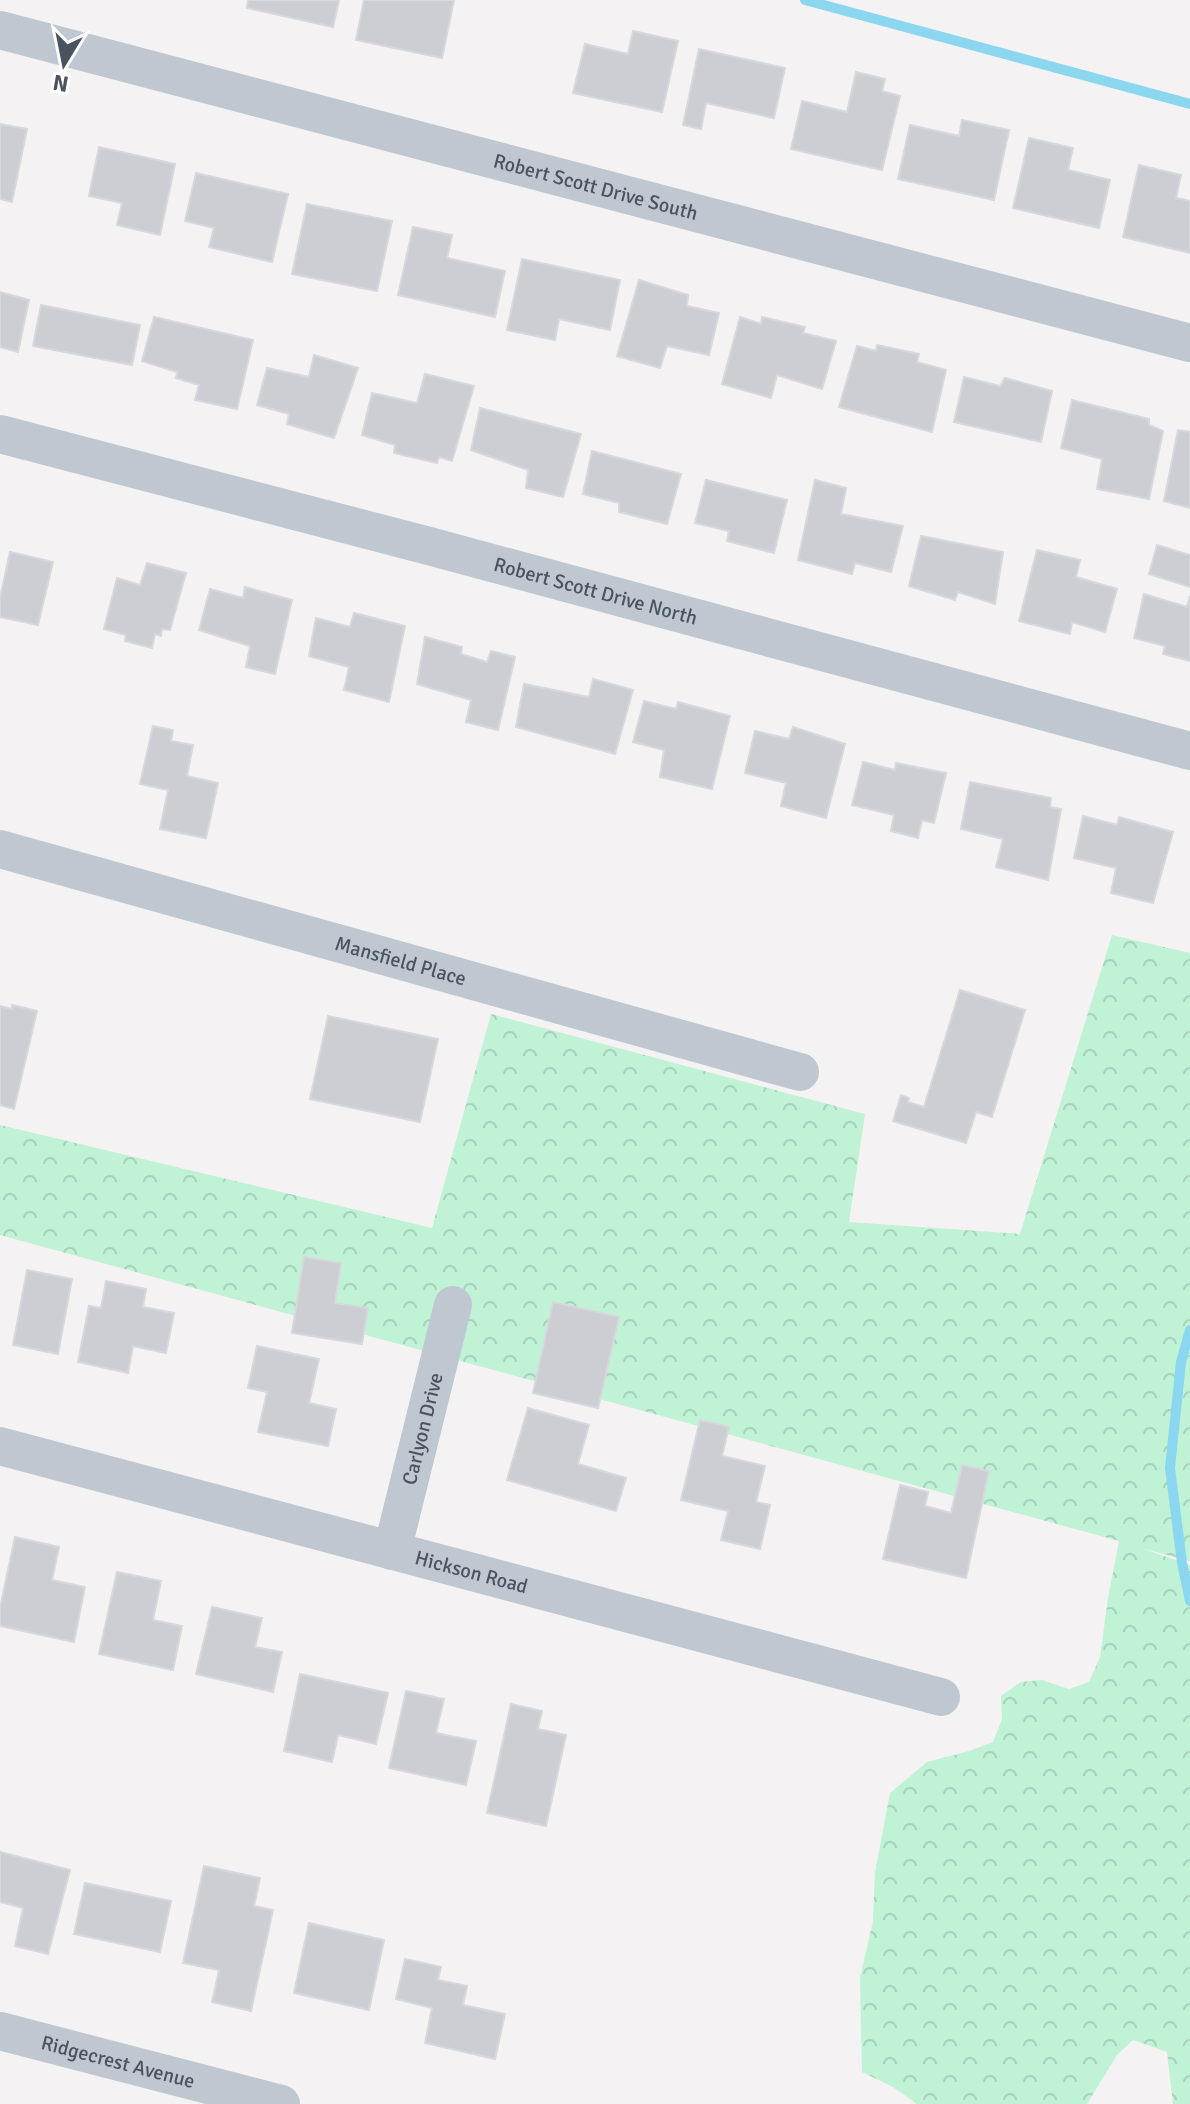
<svg xmlns="http://www.w3.org/2000/svg" width="1190" height="2104" font-family="Signika,sans-serif">
  <defs>
    <pattern id="forest-crowns" width="20" height="18" patternUnits="userSpaceOnUse" patternTransform="scale(2)"><rect width="20" height="18" fill="#c0f2d6"/><path d="M2 6a3 3 0 1 1 6 0M12 15a3 3 0 1 1 6 0" fill="none" stroke="#a6d1ba"/></pattern>
  </defs>
  <rect width="100%" height="100%" fill="#f4f2f2"/>
  <path fill="url(#forest-crowns)" d="M1112,935L1190,953V1561L1141,1548L1190,1565V2104H1173L1167,2052L1133,2040L1117,2055L1087,2104H917L893,2087L862,2072L860,1978L873,1921L875,1873L890,1793L927,1762L969,1751L993,1742L1002,1719L1001,1696L1021,1682L1042,1680L1069,1689L1089,1682L1100,1657L1108,1598L1119,1541L0,1235V1125L432,1228L491,1014L865,1114L849,1222L1020,1234Z"/>
  <g fill="none" stroke-linecap="round" stroke-linejoin="round">
    <g stroke="#8cd7f0" stroke-width="10">
      <path d="M805,0L1190,104"/>
      <path d="M1190,1330L1181,1362L1170,1468L1182,1563L1190,1601"/>
    </g>
  </g>
  <g fill="#ccced4" stroke="#d6d8dd" stroke-width="2">
    <path d="M248,0H339L333,27L247,8Z"/>
    <path d="M364,0H454L442,58L356,40Z"/>
    <path d="M633,31L678,41L662,112L573,93L585,44L628,54Z"/>
    <path d="M699,49L785,68L774,118L706,103L701,129L683,125Z"/>
    <path d="M856,72L885,79L882,91L900,96L882,170L791,149L802,101L847,112Z"/>
    <path d="M962,120L1009,130L994,200L898,179L910,125L959,136Z"/>
    <path d="M0,124L27,129L12,202L0,199Z"/>
    <path d="M1029,138L1073,148L1068,170L1110,180L1099,228L1013,208Z"/>
    <path d="M99,147L175,164L160,235L117,225L122,203L89,196Z"/>
    <path d="M1139,165L1181,175L1176,198L1190,201V253L1123,237Z"/>
    <path d="M196,173L288,194L272,262L209,247L214,228L185,221Z"/>
    <path d="M307,204L392,221L377,291L292,274Z"/>
    <path d="M413,227L452,235L447,258L505,271L495,317L398,295Z"/>
    <path d="M522,259L620,280L610,330L559,319L555,340L507,330Z"/>
    <path d="M639,280L688,295L687,306L719,313L709,355L667,346L660,368L617,356Z"/>
    <path d="M0,292L29,300L18,352L0,347Z"/>
    <path d="M41,305L140,325L132,365L33,346Z"/>
    <path d="M154,317L253,340L237,409L195,400L199,385L176,378L177,372L142,361Z"/>
    <path d="M740,317L761,324L762,317L805,327L803,333L836,341L822,389L777,375L771,398L722,384Z"/>
    <path d="M877,345L919,354L917,362L946,370L932,432L839,407L857,346L876,351Z"/>
    <path d="M314,355L358,368L334,438L287,424L289,414L257,405L267,368L309,377Z"/>
    <path d="M425,374L474,386L452,461L439,457L437,463L394,453L395,445L362,435L372,393L417,403Z"/>
    <path d="M964,377L1000,386L1005,378L1052,391L1041,442L954,422Z"/>
    <path d="M1072,400L1149,419V425L1163,431L1149,499L1097,489L1102,459L1061,448Z"/>
    <path d="M480,408L581,434L563,497L526,488L528,470L471,450Z"/>
    <path d="M1178,430L1190,432V508L1164,501Z"/>
    <path d="M592,451L681,474L667,524L619,512V503L583,494Z"/>
    <path d="M706,480L787,500L774,553L727,541L729,531L695,523Z"/>
    <path d="M815,480L846,488L841,514L903,526L891,572L855,563L852,574L798,560Z"/>
    <path d="M921,536L1003,552L995,604L958,592L955,600L909,586Z"/>
    <path d="M1157,545L1190,555V587L1149,574Z"/>
    <path d="M1037,550L1080,560L1076,577L1117,589L1105,632L1072,622L1070,634L1019,621Z"/>
    <path d="M10,552L53,562L38,625L0,617V598Z"/>
    <path d="M147,563L186,573L170,630L162,629L161,636L155,634L152,648L125,641L126,635L104,629L117,578L140,585Z"/>
    <path d="M245,587L292,600L275,674L246,667L250,646L199,630L210,589L243,598Z"/>
    <path d="M1144,594L1187,607L1190,596V661L1163,654L1165,646L1134,638Z"/>
    <path d="M354,613L405,626L389,702L344,690L349,667L309,656L316,618L350,627Z"/>
    <path d="M425,637L462,647L461,654L487,662L491,651L515,657L498,730L466,722L471,700L417,684Z"/>
    <path d="M593,679L633,690L615,754L516,727L524,684L589,697Z"/>
    <path d="M644,701L676,709L678,702L730,716L712,789L660,777L664,750L633,742Z"/>
    <path d="M153,726L173,730L171,741L193,745L187,776L218,783L206,838L160,829L168,790L140,784Z"/>
    <path d="M793,727L845,744L826,818L781,806L786,783L745,773L755,731L789,739Z"/>
    <path d="M863,762L895,770L896,763L946,773L934,823L922,820L918,838L891,831L894,815L852,805Z"/>
    <path d="M970,782L1051,798L1050,807L1061,809L1048,880L996,867L1003,839L961,829Z"/>
    <path d="M1083,816L1117,825L1119,817L1173,832L1153,903L1111,893L1116,868L1074,858Z"/>
    <path d="M960,990L1025,1010L992,1117L976,1112L966,1143L893,1121L901,1095L909,1098L908,1102L924,1107Z"/>
    <path d="M12,1005L37,1011L14,1109L0,1105V1006L12,1009Z"/>
    <path d="M328,1016L438,1039L420,1122L310,1099Z"/>
    <path d="M304,1257L341,1263L335,1303L368,1308L362,1344L292,1333Z"/>
    <path d="M27,1270L72,1279L58,1354L13,1345Z"/>
    <path d="M106,1281L146,1289L143,1307L174,1313L166,1353L133,1346L128,1373L78,1362L89,1306L101,1308Z"/>
    <path d="M553,1302L619,1317L598,1408L533,1393Z"/>
    <path d="M257,1346L319,1359L309,1403L336,1409L328,1446L258,1432L267,1392L248,1388Z"/>
    <path d="M528,1408L589,1425L578,1464L626,1478L616,1511L507,1480Z"/>
    <path d="M700,1420L729,1427L722,1456L765,1466L756,1502L770,1505L760,1549L721,1540L728,1511L681,1500Z"/>
    <path d="M962,1465L989,1471L966,1578L883,1559L900,1485L928,1492L925,1506L951,1513Z"/>
    <path d="M15,1537L59,1547L52,1580L85,1587L74,1642L0,1626V1608Z"/>
    <path d="M117,1572L161,1581L153,1620L182,1626L173,1670L99,1654Z"/>
    <path d="M212,1607L262,1618L255,1647L282,1652L273,1692L196,1674Z"/>
    <path d="M300,1674L388,1693L376,1744L338,1735L332,1762L284,1751Z"/>
    <path d="M406,1691L444,1699L436,1733L476,1741L466,1785L389,1768Z"/>
    <path d="M511,1704L542,1711L538,1729L566,1735L546,1826L487,1813Z"/>
    <path d="M0,1852L70,1870L48,1954L15,1946L23,1908L0,1902Z"/>
    <path d="M204,1866L260,1878L254,1906L273,1910L251,2011L212,2002L219,1970L183,1963Z"/>
    <path d="M85,1883L171,1901L160,1952L74,1934Z"/>
    <path d="M309,1923L384,1940L369,2010L294,1993Z"/>
    <path d="M405,1959L441,1967L438,1980L467,1986L463,2005L505,2014L495,2059L425,2043L432,2008L396,1999Z"/>
  </g>
  <g fill="none" stroke-linecap="round" stroke-linejoin="round">
    <g stroke="#bfc8d1" stroke-width="38">
      <path id="s1" d="M0,30L1190,343"/>
      <path id="s2" d="M0,434L429,546L1190,751"/>
      <path id="s3" d="M0,849L800,1072"/>
      <path id="s4" d="M0,1446L941,1697"/>
      <path id="s5" d="M392,1551L453,1305"/>
      <path id="s6" d="M0,2031L281,2104"/>
    </g>
  </g>
  <g text-anchor="middle" stroke-width="7" stroke-linejoin="round" paint-order="stroke">
    <g font-size="20" fill="#495460" stroke="#fff">
      <text dy="7" stroke="none"><textPath href="#s1" startOffset="616">Robert Scott Drive South</textPath></text>
      <text dy="7" stroke="none"><textPath href="#s2" startOffset="616">Robert Scott Drive North</textPath></text>
      <text dy="7" stroke="none"><textPath href="#s3" startOffset="416">Mansfield Place</textPath></text>
      <text dy="7" stroke="none"><textPath href="#s5" startOffset="126">Carlyon Drive</textPath></text>
      <text dy="7" stroke="none"><textPath href="#s4" startOffset="488">Hickson Road</textPath></text>
      <text dy="7" stroke="none"><textPath href="#s6" startOffset="122">Ridgecrest Avenue</textPath></text>
    </g>
  </g>
  <g transform="translate(64 64) rotate(190)" stroke="#ffffff" stroke-width="6" paint-order="stroke">
  <path d="M0-6L14 30L0 20L-14 30Z" fill="#495460"/>
  <text y="-12" font-size="22" font-weight="bold" text-anchor="middle" fill="#495460">N</text>
  </g>
</svg>
